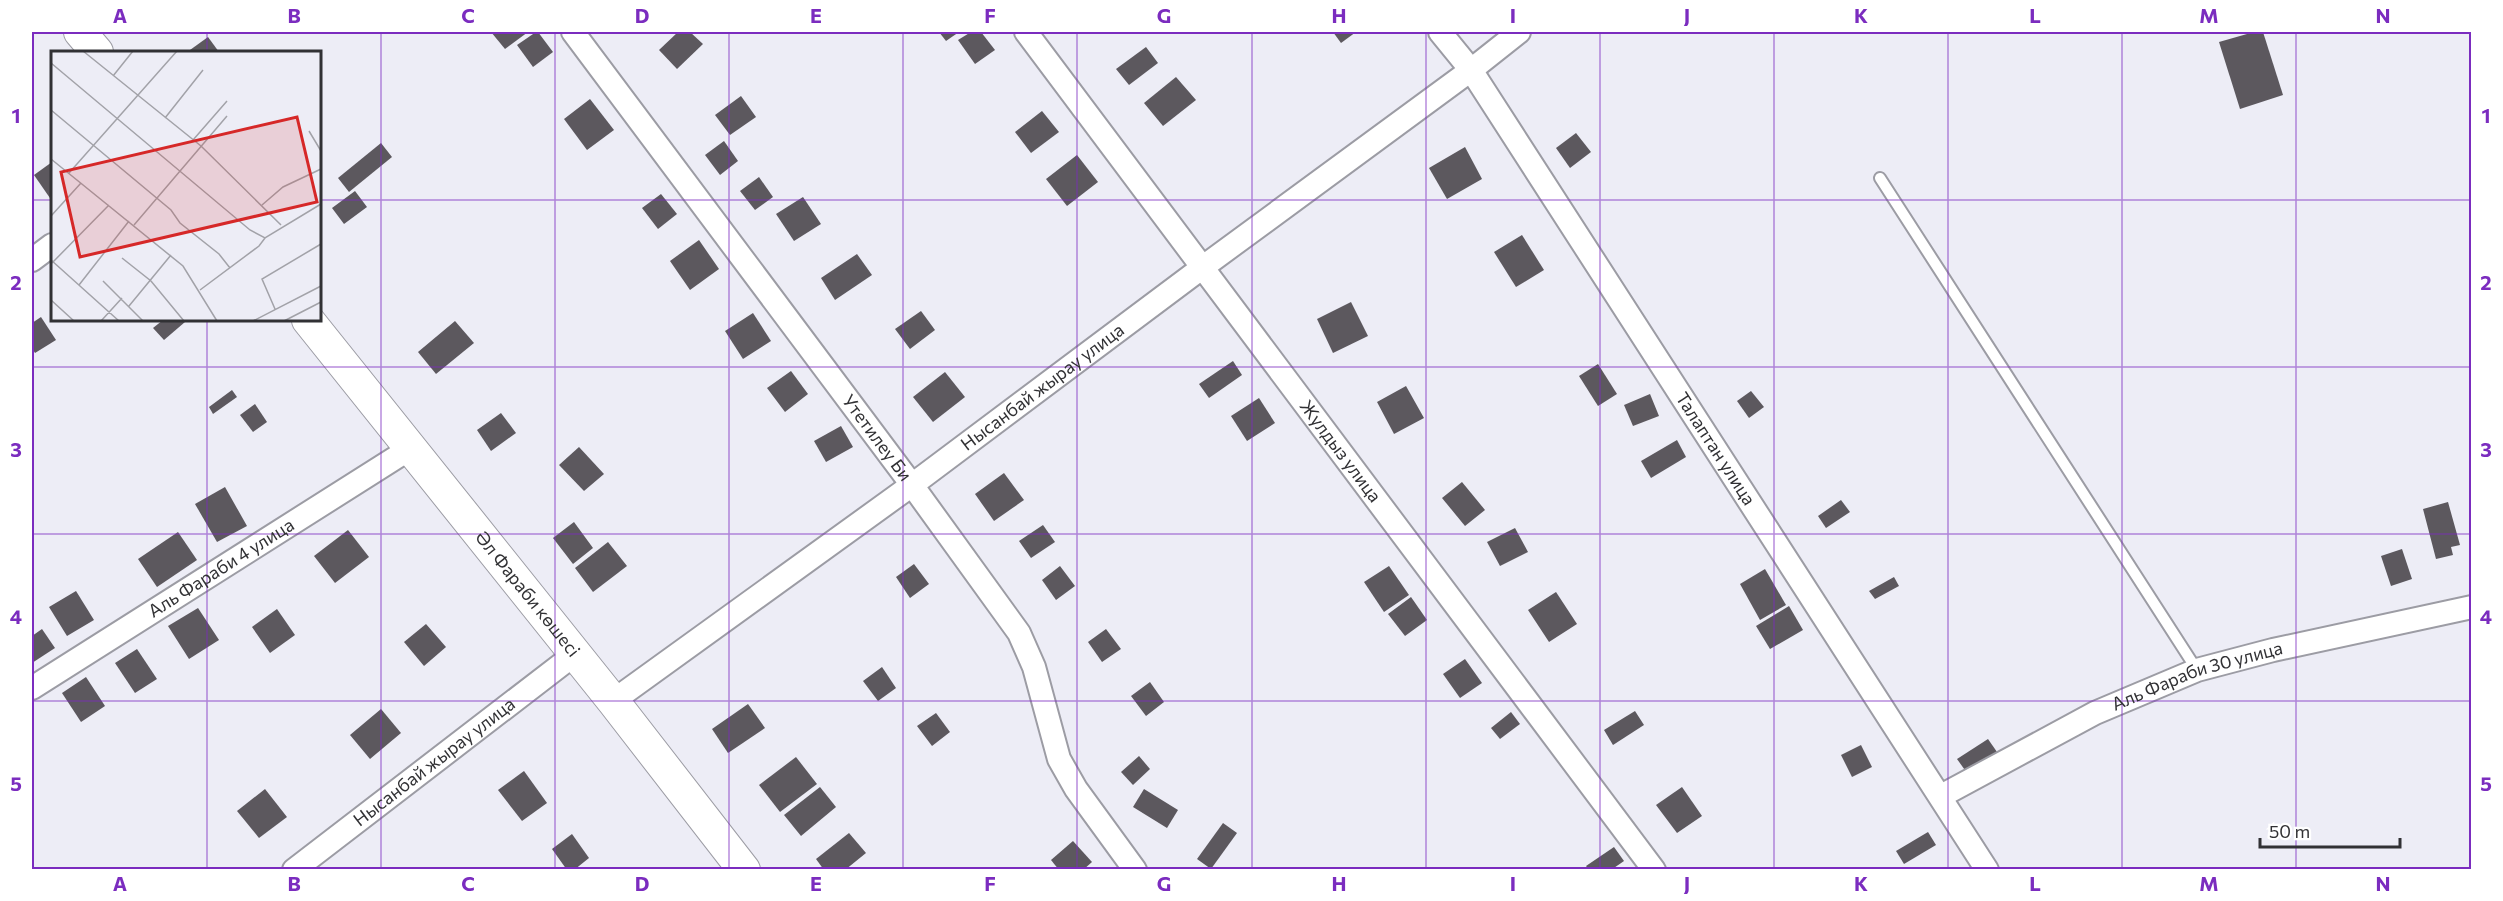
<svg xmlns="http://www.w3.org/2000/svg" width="2503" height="901" font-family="Commissioner,sans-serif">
  <rect width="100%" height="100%" fill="#ededf6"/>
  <g fill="#5c585e">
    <path d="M491,32H528L505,49Z"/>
    <path d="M536,32H538L553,52L533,67L517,45Z"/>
    <path d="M678,32H690L703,44L677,69L659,50Z"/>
    <path d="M939,32H959L946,41Z"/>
    <path d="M971,32H981L995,50L975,64L958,40Z"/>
    <path d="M1333,32H1356L1341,43Z"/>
    <path d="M2254,32H2263L2283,95L2240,109L2219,42Z"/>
    <path d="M208,37L219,52H192L190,50Z"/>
    <path d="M1146,47L1158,63L1129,85L1116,69Z"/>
    <path d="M1176,77L1196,100L1163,126L1144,103Z"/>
    <path d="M741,96L756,117L730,135L715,115Z"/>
    <path d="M590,99L614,130L587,150L564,119Z"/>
    <path d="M1042,111L1059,132L1031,153L1015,132Z"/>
    <path d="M1576,133L1591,152L1570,168L1556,148Z"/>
    <path d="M724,141L738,161L720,175L705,155Z"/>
    <path d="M381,143L392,157L349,192L338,178Z"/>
    <path d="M1465,147L1482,179L1447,199L1429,168Z"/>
    <path d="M1077,155L1098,182L1067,206L1046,179Z"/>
    <path d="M52,162V201L34,175Z"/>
    <path d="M759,177L773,197L755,210L740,191Z"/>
    <path d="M355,191L367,207L344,224L332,208Z"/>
    <path d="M661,194L677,214L658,229L642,208Z"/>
    <path d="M803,197L821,224L794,241L776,214Z"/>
    <path d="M1522,235L1544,270L1516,287L1494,252Z"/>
    <path d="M699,240L719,269L690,290L670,261Z"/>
    <path d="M857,254L872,275L835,300L821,278Z"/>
    <path d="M1351,302L1368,336L1333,353L1317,319Z"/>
    <path d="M921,311L935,330L910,349L895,329Z"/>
    <path d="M753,313L771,341L743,359L725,331Z"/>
    <path d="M41,317L56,340L35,353L32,348V323Z"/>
    <path d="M163,320H183L185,322L164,340L153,328Z"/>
    <path d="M455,321L474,343L436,374L418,352Z"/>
    <path d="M1233,361L1242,375L1209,398L1199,384Z"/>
    <path d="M1598,364L1617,394L1598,406L1579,376Z"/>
    <path d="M791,371L808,394L785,412L767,388Z"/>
    <path d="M945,372L965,397L933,422L913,397Z"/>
    <path d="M1406,386L1424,418L1394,434L1377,402Z"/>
    <path d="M232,390L237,397L213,414L209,407Z"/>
    <path d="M1751,391L1764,407L1749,418L1737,401Z"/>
    <path d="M1650,394L1659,416L1633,426L1624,405Z"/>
    <path d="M1259,398L1275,423L1247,441L1231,416Z"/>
    <path d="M255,404L267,422L253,432L240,415Z"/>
    <path d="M501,413L516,433L491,451L477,430Z"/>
    <path d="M841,426L853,447L826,462L814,441Z"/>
    <path d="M1677,440L1686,457L1651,478L1641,461Z"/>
    <path d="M579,447L604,474L584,491L559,465Z"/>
    <path d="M1004,473L1024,500L994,521L975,494Z"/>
    <path d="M1462,482L1485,510L1465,526L1442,498Z"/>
    <path d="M225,487L247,526L217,542L195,504Z"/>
    <path d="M1841,500L1850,512L1826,528L1818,516Z"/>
    <path d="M2448,502L2460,545L2451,547L2453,555L2436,559L2423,509Z"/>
    <path d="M574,522L593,548L573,564L553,538Z"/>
    <path d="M1043,525L1055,542L1031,558L1019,541Z"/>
    <path d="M1515,528L1528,552L1500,566L1487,542Z"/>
    <path d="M348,530L369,557L335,583L314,556Z"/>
    <path d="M178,532L197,560L157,587L138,559Z"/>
    <path d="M608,542L627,566L593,592L575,568Z"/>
    <path d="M2402,549L2412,579L2391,586L2381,556Z"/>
    <path d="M914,564L929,584L910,598L896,577Z"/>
    <path d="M1060,566L1075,586L1056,600L1042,580Z"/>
    <path d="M1389,566L1409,595L1384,612L1364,582Z"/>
    <path d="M1765,569L1786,605L1760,620L1740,584Z"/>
    <path d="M1894,577L1899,586L1875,599L1869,591Z"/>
    <path d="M76,591L94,620L67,636L49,607Z"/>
    <path d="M1556,592L1577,624L1549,642L1528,610Z"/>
    <path d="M1411,597L1427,620L1405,636L1388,614Z"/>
    <path d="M1789,606L1803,630L1770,649L1756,626Z"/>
    <path d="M198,608L219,640L189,659L168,626Z"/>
    <path d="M277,609L295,635L270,653L252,627Z"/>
    <path d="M426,624L446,647L424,666L404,642Z"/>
    <path d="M42,629L55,648L32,663V636Z"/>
    <path d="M1106,629L1121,649L1102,662L1088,642Z"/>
    <path d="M137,649L157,679L135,693L115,663Z"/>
    <path d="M1465,659L1482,683L1460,698L1443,674Z"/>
    <path d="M882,667L896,688L878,701L863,681Z"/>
    <path d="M86,677L105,706L81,722L62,693Z"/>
    <path d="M1150,682L1164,702L1146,716L1131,696Z"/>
    <path d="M748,704L765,728L728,753L712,729Z"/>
    <path d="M381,709L401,733L370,759L350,735Z"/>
    <path d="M1635,711L1644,725L1613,745L1604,730Z"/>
    <path d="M1511,712L1520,724L1500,739L1491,728Z"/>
    <path d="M936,713L950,732L932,746L917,726Z"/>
    <path d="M1988,739L1997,752L1967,773L1957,759Z"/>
    <path d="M1861,745L1872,767L1852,777L1841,755Z"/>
    <path d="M1139,756L1150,769L1133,785L1121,772Z"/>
    <path d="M796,757L817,784L780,812L759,785Z"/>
    <path d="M524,771L547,803L522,821L498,790Z"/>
    <path d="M820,787L836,807L801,836L784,815Z"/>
    <path d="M1682,787L1702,816L1677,833L1656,805Z"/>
    <path d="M265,789L287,817L259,838L237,811Z"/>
    <path d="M1144,789L1178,810L1167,828L1133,807Z"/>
    <path d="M1223,823L1237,833L1211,869L1197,859Z"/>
    <path d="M1928,832L1936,845L1904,864L1896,851Z"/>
    <path d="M849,833L866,853L845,870H824L816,859Z"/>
    <path d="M572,834L589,858L574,870H567L552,849Z"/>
    <path d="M1073,841L1092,862L1083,870H1059L1051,860Z"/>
    <path d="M1614,847L1624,861L1611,870H1589L1586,866Z"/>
  </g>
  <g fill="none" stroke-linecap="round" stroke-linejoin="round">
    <g stroke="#9c9ca4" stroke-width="14">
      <path id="lane" d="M1880,178L2197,670"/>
    </g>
    <g stroke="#9c9ca4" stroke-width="26">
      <g id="street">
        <path id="s1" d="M573,32L912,485L1019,633L1034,667L1059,759L1076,789L1135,870"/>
        <path id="s2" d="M1026,32L1654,870"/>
        <path id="s3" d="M1440,32L1471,70L1987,870"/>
        <path d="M32,260L52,245"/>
        <path id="s4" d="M32,688L411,448"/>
        <path id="s5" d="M613,701L912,485L1203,267L1471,70L1519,32"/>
        <path id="s6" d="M1941,796L2095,713L2197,670L2273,650L2472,607"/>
        <path id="s7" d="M294,870L575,654"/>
      </g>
    </g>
    <g stroke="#9c9ca4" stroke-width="34">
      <g id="secondary">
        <path d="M80,32L97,52"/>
        <path id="s8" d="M308,320L613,701L744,870"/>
      </g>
    </g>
    <use href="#lane" stroke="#fff" stroke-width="10"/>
    <use href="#street" stroke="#fff" stroke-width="22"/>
    <use href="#secondary" stroke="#fff" stroke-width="32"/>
  </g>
  <path fill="none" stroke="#7b2cbf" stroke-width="1.5" stroke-opacity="0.55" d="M207,32V52M381,32V870M555,32V870M729,32V870M903,32V870M1077,32V870M1252,32V870M1426,32V870M1600,32V870M1774,32V870M1948,32V870M2122,32V870M2296,32V870M32,200H52M320,200H2472M207,320V870M32,367H2472M32,534H2472M32,701H2472"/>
  <g text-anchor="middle" stroke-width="6" stroke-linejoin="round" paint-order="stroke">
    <g font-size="18" fill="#313134" stroke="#fff">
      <text dy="6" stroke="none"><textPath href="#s5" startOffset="532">Нысанбай жырау улица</textPath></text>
      <text dy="6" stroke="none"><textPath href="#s1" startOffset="507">Утетилеу Би</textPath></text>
      <text dy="6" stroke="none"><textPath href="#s3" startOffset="500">Талаптан улица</textPath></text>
      <text dy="6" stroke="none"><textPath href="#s2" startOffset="524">Жулдыз улица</textPath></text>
      <text dy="6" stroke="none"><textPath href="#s4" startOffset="224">Аль Фараби 4 улица</textPath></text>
      <text dy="6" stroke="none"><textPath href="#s8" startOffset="351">Әл Фараби көшесі</textPath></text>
      <text dy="6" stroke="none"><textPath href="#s6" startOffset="284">Аль Фараби 30 улица</textPath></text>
      <text dy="6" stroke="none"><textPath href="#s7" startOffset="177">Нысанбай жырау улица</textPath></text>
    </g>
  </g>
  <g transform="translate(51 51)">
    <rect width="270" height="270" fill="#ededf6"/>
    <path fill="none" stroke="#a2a2a8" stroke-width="1.5" d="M32,0L150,95L230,174M0,12L199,179L214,187L270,153M62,25L82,0M0,59L120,159L129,172L168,203L179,217M114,67L152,19M258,80L270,100M142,89L176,50M0,108L132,215L166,270M18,122L126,0M211,154L232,136L270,118M0,165L30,132M83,174L176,65M71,207L100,230L133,270M0,209L68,270M1,212L58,154M52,230L92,270M28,234L78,170M149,239L208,195L214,187M0,249L23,270M78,255L120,204M224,258L211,228L270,193M50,270L71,247M202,270L270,235M233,270L270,251"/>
    <path fill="#d62828" fill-opacity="0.15" stroke="#d62828" stroke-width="3" d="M246,66L266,151L29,206L10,121Z"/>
    <rect width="270" height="270" fill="none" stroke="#313134" stroke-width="3"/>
  </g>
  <rect width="2503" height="901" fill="none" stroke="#ffffff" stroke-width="66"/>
  <path d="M2260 838v9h140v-9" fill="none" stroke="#313134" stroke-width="3"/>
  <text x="2269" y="838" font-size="18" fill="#313134" stroke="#ffffff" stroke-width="4.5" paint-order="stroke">50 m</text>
  <rect x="33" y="33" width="2437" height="835" fill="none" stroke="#7b2cbf" stroke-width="2"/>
  <g font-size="20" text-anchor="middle" font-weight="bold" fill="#7b2cbf">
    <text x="120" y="23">A</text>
    <text x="294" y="23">B</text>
    <text x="468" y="23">C</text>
    <text x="642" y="23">D</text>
    <text x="816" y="23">E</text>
    <text x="990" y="23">F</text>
    <text x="1164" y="23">G</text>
    <text x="1339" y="23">H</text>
    <text x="1513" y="23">I</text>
    <text x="1687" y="23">J</text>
    <text x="1861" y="23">K</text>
    <text x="2035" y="23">L</text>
    <text x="2209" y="23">M</text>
    <text x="2383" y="23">N</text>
    <text x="16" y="123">1</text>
    <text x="2486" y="123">1</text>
    <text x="16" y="290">2</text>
    <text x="2486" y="290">2</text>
    <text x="16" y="457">3</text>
    <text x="2486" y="457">3</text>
    <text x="16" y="624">4</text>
    <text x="2486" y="624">4</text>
    <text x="16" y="791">5</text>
    <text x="2486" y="791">5</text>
    <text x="120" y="891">A</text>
    <text x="294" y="891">B</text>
    <text x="468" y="891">C</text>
    <text x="642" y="891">D</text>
    <text x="816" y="891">E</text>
    <text x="990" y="891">F</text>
    <text x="1164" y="891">G</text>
    <text x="1339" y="891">H</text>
    <text x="1513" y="891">I</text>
    <text x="1687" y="891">J</text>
    <text x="1861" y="891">K</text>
    <text x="2035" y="891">L</text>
    <text x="2209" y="891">M</text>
    <text x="2383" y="891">N</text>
  </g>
</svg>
